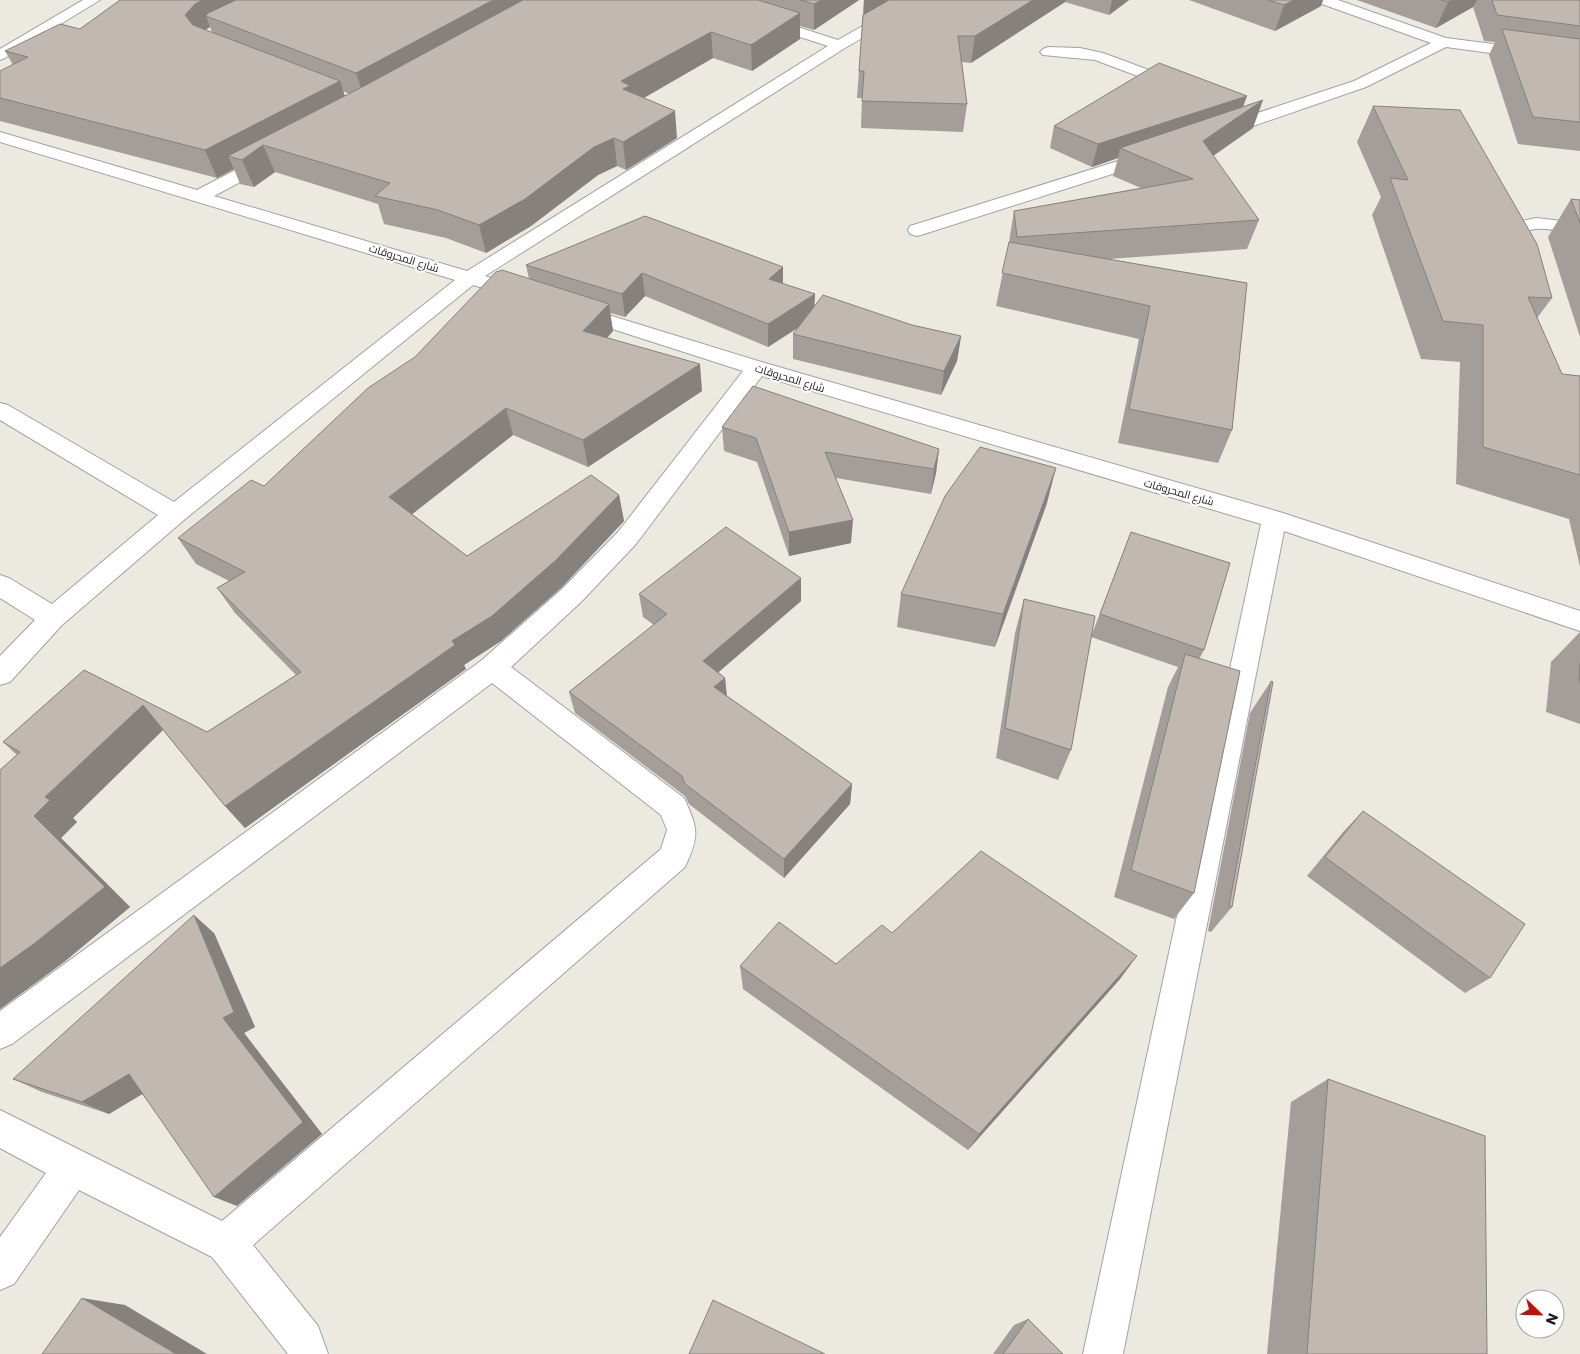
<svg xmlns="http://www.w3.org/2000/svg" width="1580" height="1354" font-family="Poppins,Cairo,sans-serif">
  <rect width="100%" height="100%" fill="#ece9e1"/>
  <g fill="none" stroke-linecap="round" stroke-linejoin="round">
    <g stroke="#a2a2a2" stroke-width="2">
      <g id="minor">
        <path d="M83,0H100L5,58L0,60V49Z"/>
        <path d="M692,0H714L838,40L908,0H925L923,3L845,48L485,276L530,290L533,294L530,298L523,300L473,285L184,520L62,625L10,682L0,685V656L35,620L0,598V575L9,578L52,604L158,515L0,420V403L8,405L174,502L455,280L0,142V132L197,190L264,155L270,154L276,155L279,159L276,163L214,196L467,271L828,46L694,3Z"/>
        <path d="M1317,0H1338L1446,38L1580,55V65L1446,47L1366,87L1227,135H1215L1213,131L1215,127L1354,81L1431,43L1319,3Z"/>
        <path d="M1048,47L1080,48L1103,53L1184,83L1186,86L1184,89L1178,91L1095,60L1043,55L1040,52L1043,49Z"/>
        <path d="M1150,151L1156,152L1159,156L1156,160L924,234L917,236L910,234L908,230L910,226Z"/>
        <path d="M1536,218L1580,223V235C1563,232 1538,224 1523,233L1528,251L1525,255L1518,257L1511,255L1504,231L1513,223Z"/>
        <path d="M576,305L765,363L1283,513L1580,611V631L1284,531L1123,1354H1083L1261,524L762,376L636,544L581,602L511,667L684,798C698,829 700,835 685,867L253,1245L318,1326L328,1354H288L212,1257L79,1190L14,1284L0,1290V1237L46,1173L0,1148V1110L222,1221L661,849L667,830L661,815L492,683L12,1044L0,1049V1011L482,660L563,588L618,532L743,371L569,315L566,311L569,307Z"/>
      </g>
    </g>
    <use href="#minor" fill="#fff" fill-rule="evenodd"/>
  </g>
  <g fill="#a59e98" fill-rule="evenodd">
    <path d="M120,0H859L814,30L800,26V39L752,71L713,58L644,98L677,138L626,170L617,166L598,175L531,226L486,253L446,238L384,224L378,204L275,172L254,187L240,184L234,169L217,178L0,121V71L13,65L5,51L80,29ZM210,27L212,32L206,30ZM343,91L349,94L344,96Z"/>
    <path d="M864,0H1129L1109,15L1065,2L971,63L962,62L967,104L963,132L861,128L862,98H857Z"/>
    <path d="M1189,0H1323L1321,6L1275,31Z"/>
    <path d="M1357,0H1580V151L1518,144L1489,55L1495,42L1484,41L1473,7L1436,28Z"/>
    <path d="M1373,106L1552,298L1537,318L1562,374L1580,376V567L1569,519L1456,484L1460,362L1421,359L1372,215L1381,197L1357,142Z"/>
    <path d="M1243,107L1253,128L1213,156L1259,220L1247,249L1109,259L1247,283L1232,430L1218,463L1118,443L1139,339L996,306L1009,242L1014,211L1141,188L1113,176L1118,158L1092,167L1050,148L1054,126Z"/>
    <path d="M1571,199L1580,200V337L1548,237Z"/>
    <path d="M526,265L783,267V284L815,294L814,306L912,325L961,336L957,361L941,395L793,359V334L798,328L768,347L645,296L625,317L610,313L613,331L607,338L702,391L588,467L513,435L412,514L467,556L619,495L624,521L562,587L501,641L464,665L466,669L245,828L225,806L163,730L73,818L77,822L61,838L130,907L64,962L0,1009V770L17,755L3,742L84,670L207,732L296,675L235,613L217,588L229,581L196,564L178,538L264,486L529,279Z"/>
    <path d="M722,427L939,449L936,473L931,494L836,478L851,543L789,556L757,462L724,451Z"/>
    <path d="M1047,503L995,647L897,627L901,594Z"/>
    <path d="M1131,532L1204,650L1199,659L1194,893L1174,919L1114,897L1168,687L1178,667L1091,637L1071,750L1058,780L996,758L1015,633L1024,599L1092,634Z"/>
    <path d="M801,578V601L718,672L725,678L727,696L852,784L850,804L784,878L689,804L685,796L575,713L569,692L654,625L643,617L639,594Z"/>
    <path d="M1580,632V724L1546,712L1551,662Z"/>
    <path d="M1271,681L1232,907L1211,932L1208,931L1250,713Z"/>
    <path d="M1363,811L1490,978L1465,993L1307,876L1344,831Z"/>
    <path d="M214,933L255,1027L244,1033L322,1134L237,1206L142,1094L109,1114L42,1092L13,1079Z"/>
    <path d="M892,933L1120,979L968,1150L743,989L740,966L836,964Z"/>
    <path d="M1328,1079L1487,1354H1267L1291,1102Z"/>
    <path d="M1028,1319L1063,1354H993L1014,1325Z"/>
  </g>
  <g fill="#86817c">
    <path d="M203,0H270L206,16L210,27L206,29L197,41L185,15L195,4Z"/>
    <path d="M493,0H545L365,100L356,73Z"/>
    <path d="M821,0H859L814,30V4Z"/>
    <path d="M864,0H904L863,24Z"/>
    <path d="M1033,0H1066L1065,2L971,63L975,36Z"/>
    <path d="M1112,0H1129L1109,15Z"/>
    <path d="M1294,0H1323L1321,6L1275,31L1284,5Z"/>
    <path d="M1452,0H1477L1473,7L1436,28L1448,2Z"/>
    <path d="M800,13V39L752,71L751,45Z"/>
    <path d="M711,32L713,58L633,104L626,116L621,81Z"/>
    <path d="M340,81L349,108L263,145L275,172L254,187L242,160L228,156L234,169L217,178L205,150Z"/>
    <path d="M1247,96L1240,115L1263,100L1253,128L1194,169L1120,148L1118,158L1092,167L1098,144Z"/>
    <path d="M675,111L677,138L626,170L623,142Z"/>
    <path d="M614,138L617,166L598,175L531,226L486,253L479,225L594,147Z"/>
    <path d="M783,267V290L769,279Z"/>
    <path d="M642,273L645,296L625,317L622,294Z"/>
    <path d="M815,294L814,317L768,347V324Z"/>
    <path d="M609,304L613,331L589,358L583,331Z"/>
    <path d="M961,336L957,361L941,395L944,371Z"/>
    <path d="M700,364L702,391L588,467L583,440Z"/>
    <path d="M506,408L513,435L401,523L389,497Z"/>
    <path d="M939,449L936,473L931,494L934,469Z"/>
    <path d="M1056,468L1047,503L995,647L1003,614Z"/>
    <path d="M619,495L624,521L562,587L501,641L464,665L466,669L245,828L225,806Z"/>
    <path d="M853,520L851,543L789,556V532Z"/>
    <path d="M801,578V601L706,683L703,661Z"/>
    <path d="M725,678L727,700L714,687Z"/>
    <path d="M143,705L165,728L73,818L77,822L61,838L130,907L64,962L0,1009V968L34,816L45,797Z"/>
    <path d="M852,784L850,804L784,878V859Z"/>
    <path d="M194,915L214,933L255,1027L244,1033L322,1134L237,1206L214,1197Z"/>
    <path d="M1137,956L1120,979L968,1150L979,1134Z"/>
    <path d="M129,1074L154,1087L109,1114L82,1102Z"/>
    <path d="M82,1298L125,1305L207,1354H176Z"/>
  </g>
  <g fill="#c0b8b1" stroke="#86817c">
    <path d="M120,0H203L195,4L185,15L193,25L340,81L205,150L0,98V71L28,57L5,51L60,24L80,29Z"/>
    <path d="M236,0H493L356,73L206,16L208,13Z"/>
    <path d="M523,0H758L800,13L751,45L711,32L621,81L630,86L623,89L675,111L623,142L614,138L594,147L525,199L479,225L438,210L375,196L390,183L263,145L242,160L228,156L364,86Z"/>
    <path d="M800,0H821L814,4Z"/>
    <path d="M889,0H1033L975,36H958L967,104L862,101L864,71H859L863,15Z"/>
    <path d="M1268,0H1294L1284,5Z"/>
    <path d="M1441,0H1452L1448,2Z"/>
    <path d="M1492,0H1580V26L1497,15Z"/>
    <path d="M1502,29L1580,39V122L1533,117Z"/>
    <path d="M1159,63L1247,96L1098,144L1054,126Z"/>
    <path d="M1263,100L1203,141L1259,220L1017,237L1014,211L1193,179L1120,148Z"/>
    <path d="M1373,106L1460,110L1537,244L1552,298L1528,297L1562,374L1580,376V475L1483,447V325L1443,321L1390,178L1408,180Z"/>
    <path d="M1571,199L1580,200V223Z"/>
    <path d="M645,216L783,267L769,279L815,294L768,324L642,273L622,294L526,265Z"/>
    <path d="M1009,242L1247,283L1232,430L1129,409L1150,306L1002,273Z"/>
    <path d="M502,270L609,304L583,331L700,364L583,440L506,408L389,497L467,556L591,475L619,495L555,561L492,616L452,641L455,645L225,806L143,705L45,797L50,800L34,816L105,887L35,943L0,968V770L20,752L3,742L84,670L207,732L301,672L217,588L245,572L178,538L251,480L264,486L368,388L415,357L496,272Z"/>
    <path d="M823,295L912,325L961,336L944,371L793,334Z"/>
    <path d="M753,386L939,449L934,469L825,452L853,520L789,532L756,438L722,427Z"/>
    <path d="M980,447L1056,468L1003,614L901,594L945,496Z"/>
    <path d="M726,527L801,578L703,661L725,678L714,687L852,784L784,859L685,784L682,776L569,692L667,614L639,594Z"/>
    <path d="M1131,532L1230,563L1204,650L1100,614Z"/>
    <path d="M1024,599L1095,616L1071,750L1005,728Z"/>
    <path d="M1185,654L1240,671L1194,893L1131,870Z"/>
    <path d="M1580,663V682H1579Z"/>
    <path d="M1271,681L1273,682L1232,907L1229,906Z"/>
    <path d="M1363,811L1525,924L1490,978L1325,857Z"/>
    <path d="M981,851L1137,956L979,1134L740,966L779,922L836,964L882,925L892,933Z"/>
    <path d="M194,915L234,1012L223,1018L303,1122L214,1197L129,1074L82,1102L13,1079Z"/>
    <path d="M1328,1079L1485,1136L1487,1354H1307Z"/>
    <path d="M82,1298L176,1354H42Z"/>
    <path d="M713,1300L825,1354H689Z"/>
    <path d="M1028,1319L1063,1354H1003Z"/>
  </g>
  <g text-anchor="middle" stroke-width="4" stroke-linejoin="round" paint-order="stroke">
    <g font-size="11" fill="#1b1b1b" stroke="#fff">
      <text transform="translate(404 258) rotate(17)" y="4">شارع المحروقات</text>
      <text transform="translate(790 378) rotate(17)" y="4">شارع المحروقات</text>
      <text transform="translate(1179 492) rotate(16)" y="4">شارع المحروقات</text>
    </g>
  </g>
  <g transform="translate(1540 1314) rotate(113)"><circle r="24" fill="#ffffff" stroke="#a4a4a4"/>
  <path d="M0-4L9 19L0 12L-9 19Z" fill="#ba150c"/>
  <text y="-8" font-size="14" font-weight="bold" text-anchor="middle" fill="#1b1b1b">N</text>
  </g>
</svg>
